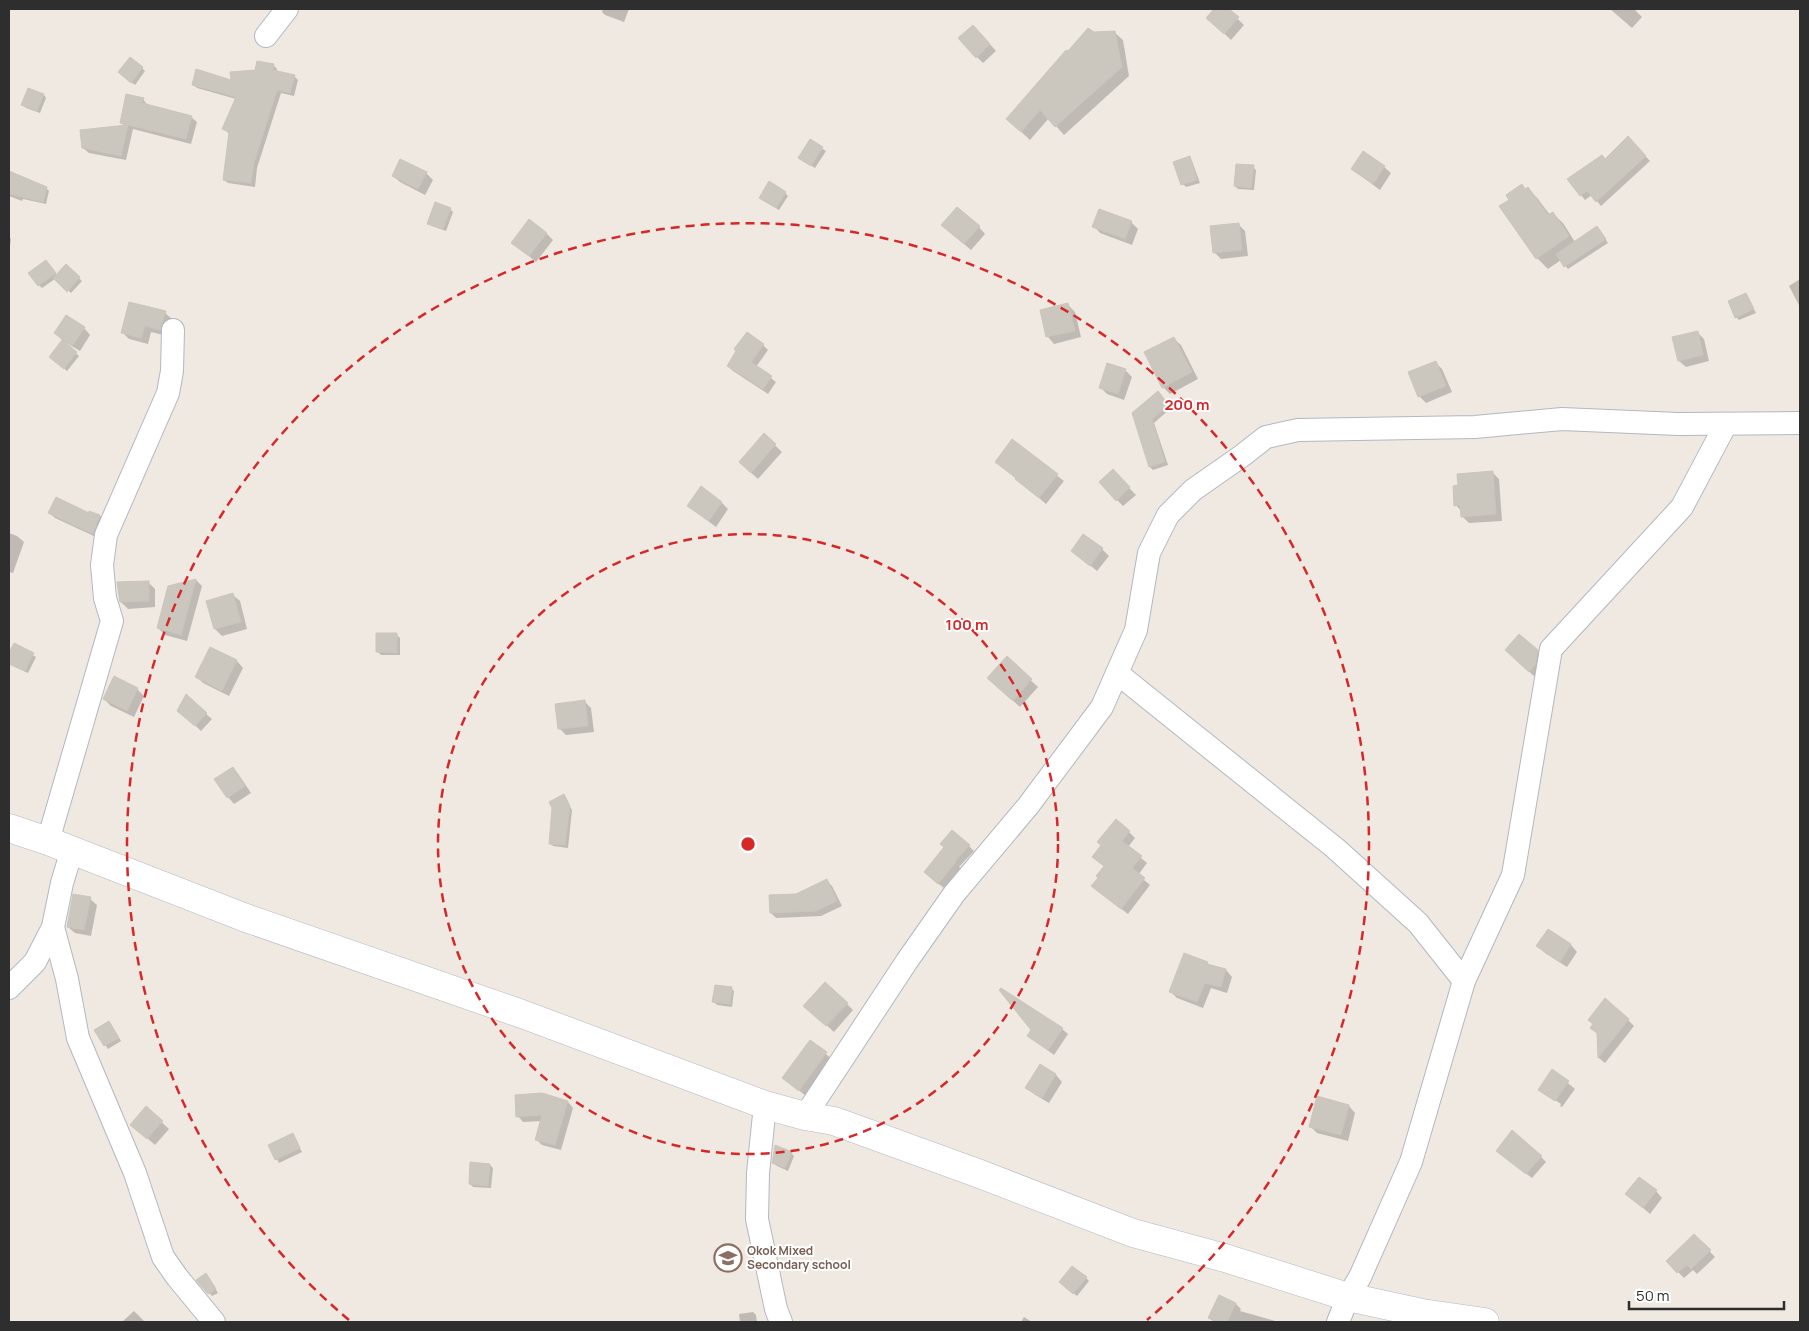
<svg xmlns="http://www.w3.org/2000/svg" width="1809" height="1331" font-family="Manrope,sans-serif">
  <rect width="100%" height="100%" fill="#efe9e1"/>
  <g fill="#0003">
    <path d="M603,9H629L624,22L605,15L602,12Z"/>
    <path d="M1216,9H1227L1244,25L1231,40L1208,18Z"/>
    <path d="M1610,9H1634L1642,17L1632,28Z"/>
    <path d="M1114,32L1123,40L1129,76L1064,135L1049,118L1030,140L1016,127L1068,53L1093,34Z"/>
    <path d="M980,33L996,51L983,63L977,57Z"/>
    <path d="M273,65L277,69L276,72L294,76L298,80L294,96L281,93L257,168L255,187L228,183L224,180L230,134L223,129L236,99L197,88L193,84L232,82Z"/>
    <path d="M142,68L145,71L135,85L122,75Z"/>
    <path d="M44,95L46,98L40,113L26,108L23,105Z"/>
    <path d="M143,99L148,106L191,117L197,122L191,144L133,129L126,160L89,153L83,148L125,126L121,122Z"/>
    <path d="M1628,138L1650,161L1601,206L1592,195L1585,200L1581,195L1605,160Z"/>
    <path d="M810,141L826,151L815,168L803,161Z"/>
    <path d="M1189,158L1192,161L1200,183L1186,187L1183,184Z"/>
    <path d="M1253,167L1256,170L1254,190L1238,189L1235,186Z"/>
    <path d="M1384,167L1391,173L1380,190L1352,169Z"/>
    <path d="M11,173L46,188L49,191L46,204L23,199L22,201L9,196V178Z"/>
    <path d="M426,173L433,180L425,195L400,182L393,176Z"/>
    <path d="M1528,188L1538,199L1550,215L1552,213L1563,223L1575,242L1600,231L1608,243L1568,269L1561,260L1548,269L1537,258L1501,206Z"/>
    <path d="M785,193L788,196L779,210L763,200Z"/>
    <path d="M450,209L453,212L446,231L432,226L429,223Z"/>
    <path d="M1131,222L1138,229L1132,245L1100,233L1094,226Z"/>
    <path d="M1238,224L1245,231L1248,256L1221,259L1214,252Z"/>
    <path d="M979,227L985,234L971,250L950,232Z"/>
    <path d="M546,233L553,240L536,262L513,243Z"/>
    <path d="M9,237L11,239L9,252Z"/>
    <path d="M49,264L57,276L66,266L82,281L71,293L55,279L42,288L39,285Z"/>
    <path d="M1800,279V307L1789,286Z"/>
    <path d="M1746,294L1756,313L1739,320L1736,317Z"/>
    <path d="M1068,305L1075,312L1081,337L1054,344L1048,337L1042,311Z"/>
    <path d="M165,313L172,319L167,336L151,332L148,344L129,339L122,332Z"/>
    <path d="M84,328L90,335L80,351L65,342L64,344L79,356L67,371L51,357L63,341L55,333Z"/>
    <path d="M1697,332L1704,339L1709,361L1686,367L1679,361Z"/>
    <path d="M1174,339L1181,345L1198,379L1170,394L1163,387Z"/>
    <path d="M763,345L768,350L756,367L776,382L768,394L733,371L728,366Z"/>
    <path d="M1435,362L1442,369L1452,392L1426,403L1419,396Z"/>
    <path d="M1125,370L1132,377L1124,400L1107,394L1100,387Z"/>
    <path d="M1161,396L1171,408L1154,423L1168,465L1153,470L1150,467L1134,413Z"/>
    <path d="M764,435L782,452L758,479L747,469Z"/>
    <path d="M1012,441L1064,481L1046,504L997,462Z"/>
    <path d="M1113,471L1136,495L1123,506L1117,500Z"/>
    <path d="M1492,472L1499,479L1502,521L1469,523L1462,516V512L1456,505Z"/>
    <path d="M722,503L728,509L716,527L688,506Z"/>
    <path d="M50,513L90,514V513L100,516L105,521L98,538L55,518Z"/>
    <path d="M9,533L17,536L24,542L13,573L9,572Z"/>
    <path d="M1102,549L1109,556L1097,571L1073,551Z"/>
    <path d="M196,580L202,586L187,641L165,635L158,628Z"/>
    <path d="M148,582L155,589V607L128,609L121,602Z"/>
    <path d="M233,595L240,601L247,629L222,636L215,629L208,602Z"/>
    <path d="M397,635L400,638V655H381L378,652Z"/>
    <path d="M14,645L36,657L28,673L9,664V656Z"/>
    <path d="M210,648L237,661L243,668L229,696L203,683L196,676Z"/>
    <path d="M1537,651L1544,658L1536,678L1513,657Z"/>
    <path d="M1007,658L1038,687L1020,707L996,685Z"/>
    <path d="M115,678L137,689L144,696L134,717L111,706L104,699Z"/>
    <path d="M585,702L591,708L594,732L566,735L559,728Z"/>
    <path d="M206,714L212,719L201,731L185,716Z"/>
    <path d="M233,768L239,775L251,793L234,804L228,797Z"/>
    <path d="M563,796L572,810L568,848L553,846L550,843Z"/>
    <path d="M1129,832L1135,838L1128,847L1147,863L1138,875L1150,885L1128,914L1099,892L1100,878L1105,866L1094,857Z"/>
    <path d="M969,846L974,851L959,867L961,868L944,888L930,877L945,847Z"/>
    <path d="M827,881L832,886L842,906L821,916L776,918L771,913Z"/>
    <path d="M90,899L97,905L91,936L75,933L68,927Z"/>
    <path d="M1548,930L1571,945L1577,952L1567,967L1545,953L1538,946Z"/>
    <path d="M1207,963L1211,966L1226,970L1232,977L1227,993L1211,988L1203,1008L1177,998L1170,991Z"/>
    <path d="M731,988L734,991L732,1007L717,1005L714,1002Z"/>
    <path d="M847,1004L853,1010L834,1032L812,1012Z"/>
    <path d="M1628,1020L1634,1026L1605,1063L1599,1058L1598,1034Z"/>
    <path d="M109,1022L121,1041L108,1049L96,1030Z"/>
    <path d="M1062,1029L1068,1034L1054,1055L1028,1036Z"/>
    <path d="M810,1041L833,1060L806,1096L783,1078Z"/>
    <path d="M1040,1066L1056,1075L1062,1082L1049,1103L1034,1094L1027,1088Z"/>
    <path d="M1553,1071L1575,1089L1562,1107L1560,1106L1561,1104L1545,1093V1095L1540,1089Z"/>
    <path d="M568,1102L573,1108L561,1150L542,1145L536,1139L542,1121L523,1122L518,1116Z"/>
    <path d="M1349,1106L1355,1113L1348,1141L1317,1133L1310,1126Z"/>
    <path d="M146,1108L169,1129L155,1145L139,1131Z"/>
    <path d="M293,1135L302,1152L279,1163L270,1146Z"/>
    <path d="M791,1153L794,1156L788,1171L777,1166L774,1163Z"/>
    <path d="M1503,1156L1541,1157L1546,1162L1532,1178Z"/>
    <path d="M490,1165L493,1168L491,1188L473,1187L470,1184Z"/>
    <path d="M1656,1191L1662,1198L1650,1214L1627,1194Z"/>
    <path d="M1694,1235L1715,1257L1697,1274L1693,1270L1684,1278L1667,1261Z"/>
    <path d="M209,1278L218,1293L212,1296L198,1280Z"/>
    <path d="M1086,1278L1089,1281L1077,1296L1064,1285Z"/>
    <path d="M1219,1297L1236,1304L1241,1309L1240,1311L1279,1322H1214L1209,1317Z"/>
    <path d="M134,1311L145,1322H124L123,1321Z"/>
    <path d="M753,1312L756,1315L757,1322H740L739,1314Z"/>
    <path d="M1024,1317L1032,1322H1021Z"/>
  </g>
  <g fill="#cbc7bf" stroke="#cbc5ba">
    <path d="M1214,9H1229L1239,17L1224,34L1206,18Z"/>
    <path d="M973,25L990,44L976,58L958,38Z"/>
    <path d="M1088,28L1094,32L1115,31L1122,67L1055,127L1040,110L1021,132L1006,119L1066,50L1068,51Z"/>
    <path d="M130,57L143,67L131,83L118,72Z"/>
    <path d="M257,61L274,64L273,70L295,75L290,93L277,90L254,163L251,183L223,180L229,132L222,129L236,97L192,85L196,69L231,80L230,72L255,70Z"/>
    <path d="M28,88L44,94L37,111L21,105Z"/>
    <path d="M126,94L144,98L142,103L192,116L186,139L128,125L121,156L82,148L80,130L127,125L120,123Z"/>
    <path d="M1628,136L1646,156L1596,202L1587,191L1580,196L1567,179L1602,155L1605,159Z"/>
    <path d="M810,139L823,147L811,166L798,158Z"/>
    <path d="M1363,151L1385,166L1373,184L1351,169Z"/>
    <path d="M1190,156L1197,180L1181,185L1173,162Z"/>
    <path d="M400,159L427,172L418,189L392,176Z"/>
    <path d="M1236,164L1254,165L1251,188L1234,186Z"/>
    <path d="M9,171L47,187L43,202L9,194Z"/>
    <path d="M769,181L786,192L776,208L759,198Z"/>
    <path d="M1522,184L1525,189L1528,187L1548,215L1553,212L1569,236L1536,259L1499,206L1509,200L1506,195Z"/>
    <path d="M435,202L451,208L443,229L427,224Z"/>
    <path d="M957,207L980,226L964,244L941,225Z"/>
    <path d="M1099,209L1132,221L1125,239L1092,227Z"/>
    <path d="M529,219L547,233L529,256L511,243Z"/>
    <path d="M1239,223L1242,250L1213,253L1210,226Z"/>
    <path d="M1597,226L1606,239L1564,267L1556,254Z"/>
    <path d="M46,260L56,273L38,286L28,273Z"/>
    <path d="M66,264L80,277L67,292L53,278Z"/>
    <path d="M1746,293L1754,309L1735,318L1728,301Z"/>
    <path d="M129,302L166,311L160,330L145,326L141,338L121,333Z"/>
    <path d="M1068,303L1075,331L1046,337L1040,310Z"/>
    <path d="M66,315L85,327L72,346L54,333Z"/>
    <path d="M1698,331L1703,355L1678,361L1672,337Z"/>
    <path d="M747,332L764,344L751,362L772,376L763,389L727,366L736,351L734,349Z"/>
    <path d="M1174,337L1192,372L1162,388L1144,352Z"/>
    <path d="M62,340L77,352L64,369L49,357Z"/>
    <path d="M1436,361L1446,386L1418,397L1408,372Z"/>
    <path d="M1107,363L1126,369L1118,394L1099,388Z"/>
    <path d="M1158,391L1169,405L1152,419L1165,462L1149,467L1132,413Z"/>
    <path d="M764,433L776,444L751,473L739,462Z"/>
    <path d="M1012,439L1058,474L1039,498L1015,479L1016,478L995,462Z"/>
    <path d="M1113,469L1130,487L1116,501L1099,482Z"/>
    <path d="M1493,471L1496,514L1461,517L1460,505L1454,506L1453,486L1458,485L1457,474Z"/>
    <path d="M701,486L722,502L709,521L687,506Z"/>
    <path d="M56,497L89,513V511L100,515L93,534L48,513Z"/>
    <path d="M1083,534L1103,548L1090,566L1071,551Z"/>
    <path d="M196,579L181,635L157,628L168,586Z"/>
    <path d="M149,581V601L120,602L117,582Z"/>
    <path d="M233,593L241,622L214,629L206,601Z"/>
    <path d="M376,633H397V653L376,652Z"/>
    <path d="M1519,634L1538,650L1535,665L1529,672L1505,650Z"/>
    <path d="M14,643L34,653L25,671L9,664V653Z"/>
    <path d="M210,647L237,660L222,691L195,677Z"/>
    <path d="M1007,656L1032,679L1013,701L987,678Z"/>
    <path d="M114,676L138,688L127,711L103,699Z"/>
    <path d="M186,694L207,713L195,726L177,711Z"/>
    <path d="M585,700L588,726L558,729L555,704Z"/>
    <path d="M233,767L245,786L227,798L214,779Z"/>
    <path d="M564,794L570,806L565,845L549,844L552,808L549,802Z"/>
    <path d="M1116,819L1130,831L1122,841L1142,856L1132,868L1145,878L1121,909L1091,886L1098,878L1096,876L1104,866L1092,857L1101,845L1097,842Z"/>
    <path d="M952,830L970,845L955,861L956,862L938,884L924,872L944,847L940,844Z"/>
    <path d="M827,879L837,901L816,911L770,913L769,895L796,894Z"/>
    <path d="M73,894L91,897L84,930L67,927Z"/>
    <path d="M1548,929L1571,944L1560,962L1536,946Z"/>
    <path d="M1184,953L1208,962L1207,964L1226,969L1221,987L1205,983L1197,1002L1169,992Z"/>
    <path d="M825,982L848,1003L826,1026L803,1006Z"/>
    <path d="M715,985L732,987L730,1004L712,1002Z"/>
    <path d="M1001,988L1063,1028L1048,1050L1027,1036L1031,1030L999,990Z"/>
    <path d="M1605,998L1629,1019L1598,1058L1597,1033L1590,1028L1593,1024L1588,1020Z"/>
    <path d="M109,1021L119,1038L104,1046L94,1030Z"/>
    <path d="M810,1040L827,1052L799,1091L782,1078Z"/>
    <path d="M1040,1064L1056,1074L1042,1098L1025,1088Z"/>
    <path d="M1552,1069L1569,1081L1555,1101L1538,1090Z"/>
    <path d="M542,1093L568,1101L555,1145L535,1140L542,1115L516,1117L515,1095Z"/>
    <path d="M1317,1096L1349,1105L1341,1135L1309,1127Z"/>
    <path d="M146,1106L163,1121L147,1139L130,1125Z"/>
    <path d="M1512,1130L1542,1156L1526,1174L1496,1151Z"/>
    <path d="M293,1133L300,1148L275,1160L268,1145Z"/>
    <path d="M775,1145L792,1152L785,1168L772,1163Z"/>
    <path d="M470,1162L490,1164L488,1186L469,1184Z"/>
    <path d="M1639,1177L1657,1190L1643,1208L1625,1194Z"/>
    <path d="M1694,1234L1711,1250L1691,1269L1687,1265L1677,1273L1666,1261Z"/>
    <path d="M1072,1266L1087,1277L1073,1294L1059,1282Z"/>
    <path d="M206,1273L216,1289L208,1294L196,1280Z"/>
    <path d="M1219,1295L1236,1303L1227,1322H1218L1208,1318Z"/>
  </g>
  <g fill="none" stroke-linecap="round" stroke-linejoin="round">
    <g stroke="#b4b7c1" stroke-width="24">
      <g id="minor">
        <path d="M266,36L287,9"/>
        <path d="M1117,673L1335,848L1418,923L1464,981"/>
        <path d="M48,841L112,621L105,598L102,565L106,535L168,393L172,371L173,330"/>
        <path d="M53,927L67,979L78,1038L135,1173L163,1257L177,1277L214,1322"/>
        <path d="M9,988L35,962L53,927L62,883L72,850"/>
        <path d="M765,1105L758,1173L757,1219L776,1309L781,1322"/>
        <path d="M805,1116L907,961L954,894L1028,806L1102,707L1136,630L1149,553L1168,515L1193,490L1243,455L1266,437L1298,430L1475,427L1562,419L1678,424L1800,423"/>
        <path d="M1338,1322L1348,1297L1360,1277L1411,1162L1464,981L1513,875L1551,649L1682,507L1726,424"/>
      </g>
    </g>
    <g stroke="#b4b7c1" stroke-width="29">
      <path id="tertiary" d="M9,828L48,841L246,918L522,1014L765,1105L805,1116L834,1121L980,1174L1133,1233L1225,1258L1348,1297L1422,1313L1485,1322"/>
    </g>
    <use href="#minor" stroke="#fff" stroke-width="22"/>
    <use href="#tertiary" stroke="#fff" stroke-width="28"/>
  </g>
  <g fill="none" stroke="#d62828" stroke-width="2.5" stroke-dasharray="9 6">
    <circle cx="748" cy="844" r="310"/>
    <path d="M349 1320A621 621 0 1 1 1147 1320"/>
  </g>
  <defs>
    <g id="school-ring" transform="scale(1.4375)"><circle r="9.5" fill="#fff" stroke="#8d6e63" stroke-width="1.5"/><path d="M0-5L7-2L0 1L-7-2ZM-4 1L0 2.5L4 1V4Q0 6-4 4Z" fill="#8d6e63"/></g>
  </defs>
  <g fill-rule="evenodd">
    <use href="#school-ring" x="728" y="1258"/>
  </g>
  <g text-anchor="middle" stroke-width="4" stroke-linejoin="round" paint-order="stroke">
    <g font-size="12" font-weight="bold" fill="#785e54" stroke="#fff" text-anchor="start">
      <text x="747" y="1255">Okok Mixed<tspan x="747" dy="14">Secondary school</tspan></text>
    </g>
  </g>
  <circle cx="748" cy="844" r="8" fill="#d62828" stroke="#fff" stroke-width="2.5"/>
  <g font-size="15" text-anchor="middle" font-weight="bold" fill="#d62828" stroke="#fff" stroke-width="4" stroke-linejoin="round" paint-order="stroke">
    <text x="1187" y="410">200 m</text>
    <text x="967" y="630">100 m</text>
  </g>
  <rect width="1809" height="1331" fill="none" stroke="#2e2e2e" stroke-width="20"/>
  <path d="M1629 1301v8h155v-8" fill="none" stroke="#2e2e2e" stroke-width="2.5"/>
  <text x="1636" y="1301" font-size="15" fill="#2e2e2e" stroke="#ffffff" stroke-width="4" paint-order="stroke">50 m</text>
</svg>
